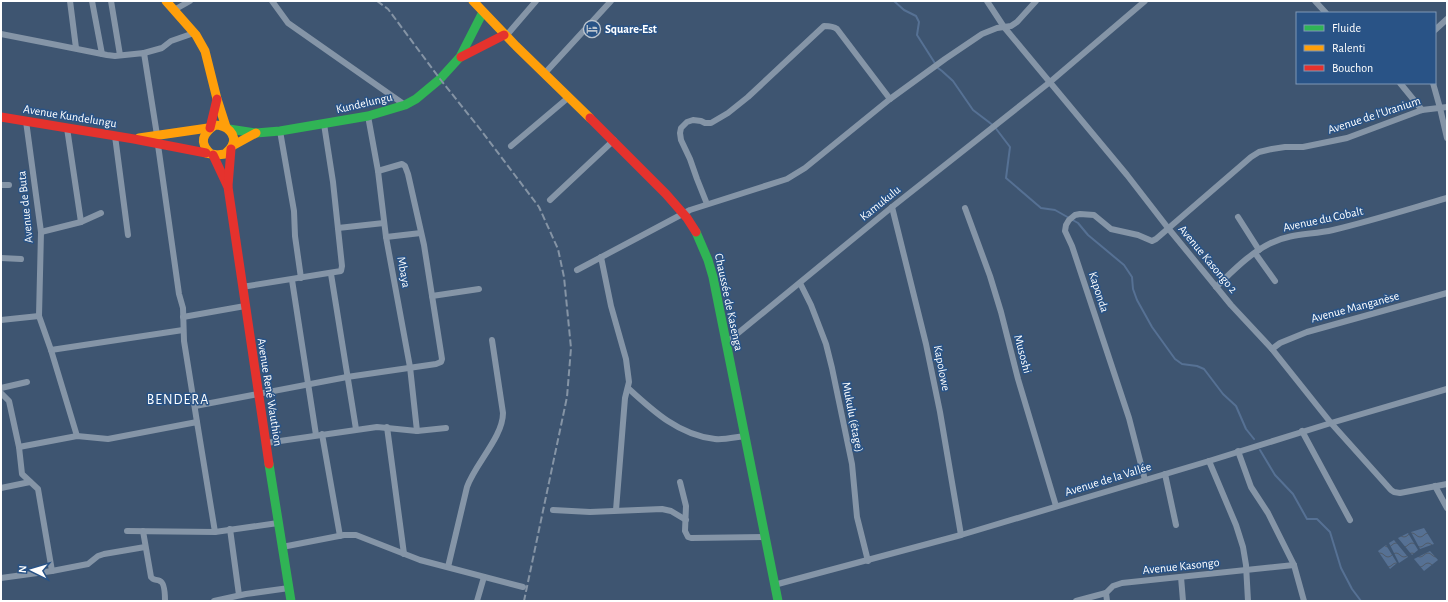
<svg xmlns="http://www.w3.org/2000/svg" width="1448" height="602" font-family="'Alegreya Sans',sans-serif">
  <defs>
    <pattern id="water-waves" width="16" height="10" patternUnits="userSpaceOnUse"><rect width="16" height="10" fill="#567194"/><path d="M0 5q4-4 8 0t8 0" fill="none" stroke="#505b69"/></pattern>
  </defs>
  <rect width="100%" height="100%" fill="#3e5571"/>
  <g fill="url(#water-waves)">
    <path d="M1424,528L1434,544L1420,549L1411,532Z"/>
    <path d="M1408,533L1418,550L1412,555L1398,538Z"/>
    <path d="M1394,540L1408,557L1399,563L1389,543Z"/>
    <path d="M1386,545L1397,563L1390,569L1378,551Z"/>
    <path d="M1430,551L1438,560L1424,571L1414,559Z"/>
  </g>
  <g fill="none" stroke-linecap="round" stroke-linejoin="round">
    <g stroke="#567194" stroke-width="2">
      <path d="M894,1L904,10L916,16L919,22L917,35L938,68L942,71L953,81L973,110L994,126L1010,147L1006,178L1041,208L1055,210L1078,223L1088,235L1124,265L1132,277L1133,289L1137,300L1152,327L1175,359L1182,364L1197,366L1204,369L1223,394L1236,406L1246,429L1254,439"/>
      <path d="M1260,450L1275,475L1293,494L1307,519H1317L1330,532L1341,568L1352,589L1361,601"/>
    </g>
    <g stroke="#8595a7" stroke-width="6">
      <path d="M70,1L76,48"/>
      <path d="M92,1L102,54"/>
      <path d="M111,1L120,55"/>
      <path d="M272,1L288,23L405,105"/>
      <path d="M987,1L1004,27L1127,175L1168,228L1231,305L1272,349L1331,423L1391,490L1394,492L1400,493L1447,484"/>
      <path d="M1315,1L1326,13"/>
      <path d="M174,10L190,1"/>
      <path d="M1435,30L1447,19"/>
      <path d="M1,34L57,45L107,55L115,56L144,53L157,135"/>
      <path d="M506,36L536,1"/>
      <path d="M144,53L162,48L171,41L194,33"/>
      <path d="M545,73L611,1"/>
      <path d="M1400,83L1422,110"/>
      <path d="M1433,83L1440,108L1447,138"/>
      <path d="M368,116L378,171L386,237L410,367L417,431"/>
      <path d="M26,121L41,232L39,316L51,350L77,436"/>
      <path d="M67,128L81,222"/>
      <path d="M280,131L294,211L295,236L301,278"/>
      <path d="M115,136L128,235"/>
      <path d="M158,145L179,294L183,308L184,341L197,422"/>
      <path d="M511,146L569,97"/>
      <path d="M1,185H9"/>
      <path d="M550,200L614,140"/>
      <path d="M707,204L697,179L690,159L681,140L680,133L681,128L687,122L693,120L701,121L705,123H711L728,113L748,97L824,26C829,26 833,26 837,29L890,99"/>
      <path d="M892,207L926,344L940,412L961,535"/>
      <path d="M965,208L990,276L1001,312L1018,379L1056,506"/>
      <path d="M1238,217L1259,250"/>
      <path d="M338,228L384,223"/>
      <path d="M41,232L81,222L101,213"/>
      <path d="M386,237L421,233"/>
      <path d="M1255,253L1275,281"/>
      <path d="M601,257L611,306L626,359L629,382L625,398L616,510"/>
      <path d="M1,258L21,259"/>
      <path d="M577,270L690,210L787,179L805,168L890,99L945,59L982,34L997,28L1011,26L1017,22L1036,1"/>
      <path d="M331,274L356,429"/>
      <path d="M292,280L316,435"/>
      <path d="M800,283L811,305L826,344L832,368L852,464L857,517L868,561"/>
      <path d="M242,287L341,271L342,266L333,182L324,124"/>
      <path d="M1216,287C1233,271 1250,253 1271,243C1291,233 1311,235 1333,230C1371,221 1409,209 1447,198"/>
      <path d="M432,296L479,289"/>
      <path d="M183,317L245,306"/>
      <path d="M1,320L39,316"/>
      <path d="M726,343L892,207L1050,82L1145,1"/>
      <path d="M1272,349L1280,343L1307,332L1447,293"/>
      <path d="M51,350L183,330"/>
      <path d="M1,388L27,382"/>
      <path d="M628,388C653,411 679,435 715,439C724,440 736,437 745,436"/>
      <path d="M1,393L9,401L19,447L22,474L38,489L52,571"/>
      <path d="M195,406L347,377L436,364L441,362L442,359L424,245L408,174L405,166L402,164L378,171"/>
      <path d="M387,427L404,554"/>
      <path d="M1302,431L1350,520"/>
      <path d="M322,434L340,536"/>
      <path d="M266,443L377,427L417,431L446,428"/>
      <path d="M19,447L77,436L108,439L197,422L215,532"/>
      <path d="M1238,451L1251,487L1268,513L1294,565L1304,601"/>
      <path d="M1209,461L1236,525L1243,547L1246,565L1248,601"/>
      <path d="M1165,474L1176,525"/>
      <path d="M1145,480L1129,418L1072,246L1065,231L1066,225L1069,220L1075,215L1080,214L1094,215L1111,229L1138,235L1152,241L1156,239L1251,157L1259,152L1272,149L1285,147H1303L1347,138L1422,110L1447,107"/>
      <path d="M680,482L686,506L685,531L688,537L691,538L764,537"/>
      <path d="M1435,486L1447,508"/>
      <path d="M1,488L30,482"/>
      <path d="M553,510L590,512L662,509L671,511L686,520"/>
      <path d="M230,529L239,595"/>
      <path d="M127,531L215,532L278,523"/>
      <path d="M143,531L151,577C154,581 156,579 160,581C165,583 165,596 165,601"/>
      <path d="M282,547L344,535H356L420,560L523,587"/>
      <path d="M448,567L467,487C475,464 503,437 503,413L492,340"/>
      <path d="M1181,577L1183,601"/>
      <path d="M1,578L52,571L88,564L98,556L104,554L145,547"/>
      <path d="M774,585L961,535L1209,461L1331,423L1447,389"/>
      <path d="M1106,593L1107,601"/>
      <path d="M214,601L246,594L289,588"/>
      <path d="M477,601L484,577"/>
      <path d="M1076,601L1106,593L1113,586L1122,583L1294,565"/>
    </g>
    <g stroke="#30b455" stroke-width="9">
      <path d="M229,129L256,133L280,131L368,116L405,105L416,99L440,79L460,57L483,12"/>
      <path d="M696,232L708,260L713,277L778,601"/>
      <path d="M269,464L291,601"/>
    </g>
    <g stroke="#ff9f0a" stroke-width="9">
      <path d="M166,1L196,35L205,51L217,99L226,127"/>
      <path d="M473,1L516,46L590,118"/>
      <path d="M139,138L208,128"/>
      <path d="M232,146L256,133"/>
      <path d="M206,153L217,155L225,154C227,152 230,149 232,146C238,134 226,125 215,125C203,134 198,142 211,154"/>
    </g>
    <g stroke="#e5322d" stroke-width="9">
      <path d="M461,57L504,35"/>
      <path d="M1,117L134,139L206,153"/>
      <path d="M590,118L666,194L687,218L696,232"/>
      <path d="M210,128L217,99"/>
      <path d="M213,155L228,187L269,464"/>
      <path d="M228,186L231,149"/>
    </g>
    <path stroke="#8594a5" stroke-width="2" stroke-dasharray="7 3" stroke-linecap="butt" d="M377,1L388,9L440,79L480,129L539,207L558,249L564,277L571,348L567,397L524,601"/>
  </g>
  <defs>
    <g id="hotel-ring" transform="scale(0.9)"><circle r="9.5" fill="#295386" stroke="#bbc4cd" stroke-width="1.5"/><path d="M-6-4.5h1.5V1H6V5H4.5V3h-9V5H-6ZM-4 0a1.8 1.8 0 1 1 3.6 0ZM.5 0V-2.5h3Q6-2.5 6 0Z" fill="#bbc4cd"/></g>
  </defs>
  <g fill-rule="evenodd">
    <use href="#hotel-ring" x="592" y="29"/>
  </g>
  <g text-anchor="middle" stroke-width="3" stroke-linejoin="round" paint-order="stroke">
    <g font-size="12" font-weight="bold" fill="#fff" stroke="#295386" text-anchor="start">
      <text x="605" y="33">Square-Est</text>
    </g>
    <g font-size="12" fill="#fff" stroke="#295386">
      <text transform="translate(364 103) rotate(-13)" y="4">Kundelungu</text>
      <text transform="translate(1374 115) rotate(-18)" y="4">Avenue de l'Uranium</text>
      <text transform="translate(70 116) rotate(9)" y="4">Avenue Kundelungu</text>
      <text transform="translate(880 203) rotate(-39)" y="4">Kamukulu</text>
      <text transform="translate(25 207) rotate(-96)" y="4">Avenue de Buta</text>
      <text transform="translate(1323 219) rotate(-12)" y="4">Avenue du Cobalt</text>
      <text transform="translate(1208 259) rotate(50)" y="4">Avenue Kasongo 2</text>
      <text transform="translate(404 272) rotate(80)" y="4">Mbaya</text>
      <text transform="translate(1099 292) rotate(72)" y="4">Kaponda</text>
      <text transform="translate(729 302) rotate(78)" y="4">Chaussée de Kasenga</text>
      <text transform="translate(1355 307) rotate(-15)" y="4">Avenue Manganèse</text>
      <text transform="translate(1023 354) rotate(75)" y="4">Musoshi</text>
      <text transform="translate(942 368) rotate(79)" y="4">Kapolowe</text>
      <text transform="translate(270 392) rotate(81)" y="4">Avenue René Wauthion</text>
      <text transform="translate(853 417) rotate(79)" y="4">Mukulu (étage)</text>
      <text transform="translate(1108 479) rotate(-17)" y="4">Avenue de la Vallée</text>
      <text transform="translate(1181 566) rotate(-6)" y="4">Avenue Kasongo</text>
    </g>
    <g font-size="14" letter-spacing="1" fill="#fff" stroke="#295386">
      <text x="178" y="404">BENDERA</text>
    </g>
  </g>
  <rect width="1448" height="602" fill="none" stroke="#ffffff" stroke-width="4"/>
  <rect x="1296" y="12" width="140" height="72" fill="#295386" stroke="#7f98b6"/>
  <rect x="1304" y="25" width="20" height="6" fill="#30b455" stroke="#7f98b6"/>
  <text x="1332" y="32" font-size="12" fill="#ffffff">Fluide</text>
  <rect x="1304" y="45" width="20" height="6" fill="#ff9f0a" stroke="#7f98b6"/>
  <text x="1332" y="52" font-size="12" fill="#ffffff">Ralenti</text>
  <rect x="1304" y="65" width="20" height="6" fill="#e5322d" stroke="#7f98b6"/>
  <text x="1332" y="72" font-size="12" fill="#ffffff">Bouchon</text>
  <g transform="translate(32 570) rotate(275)" stroke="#295386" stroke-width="3" paint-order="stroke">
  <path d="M0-3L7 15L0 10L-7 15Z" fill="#ffffff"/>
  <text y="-6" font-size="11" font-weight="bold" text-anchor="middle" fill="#ffffff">N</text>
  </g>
</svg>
